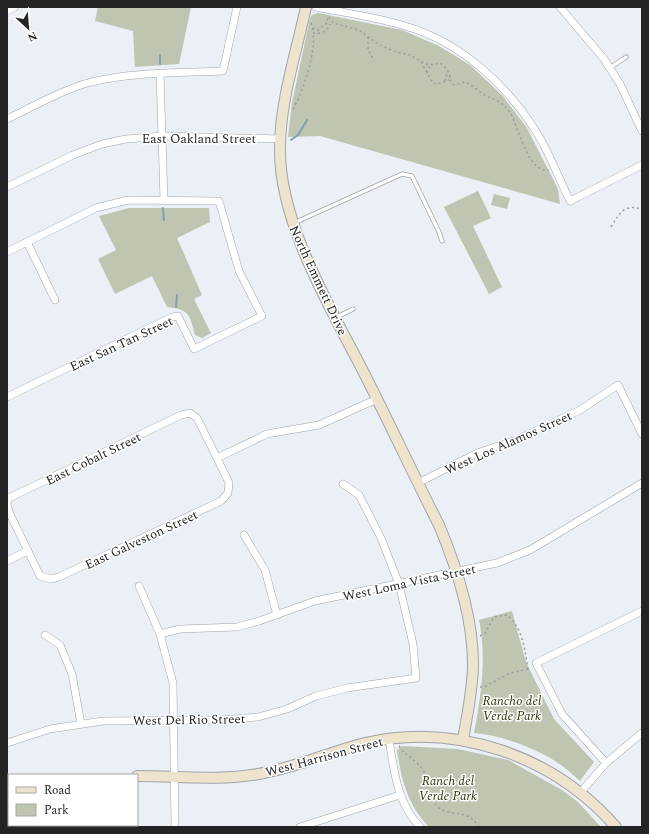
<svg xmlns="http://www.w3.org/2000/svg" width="649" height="834" font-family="Spectral,serif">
  <rect width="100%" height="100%" fill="#ebf0f7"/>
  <g fill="#bec5b1">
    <path d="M98,7H191L179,64L135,67L133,31L95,21Z"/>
    <path d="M318,13L402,30L439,46L470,65L502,95L527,128L558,189L560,204L320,136L288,137L292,103L310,18L312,15Z"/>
    <path d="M478,191L491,218L473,226L502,287L489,294L444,207Z"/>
    <path d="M494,194L510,198L507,209L491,205Z"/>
    <path d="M129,208H209L210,222L177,238L202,295L194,299L211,333L202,338L195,335C190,315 189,309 167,307L152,276L115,294L98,259L116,250L99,216Z"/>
    <path d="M512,611L526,662L554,719L594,762L580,781C574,776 568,770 561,765C539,749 501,735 474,733C481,695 487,658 479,620Z"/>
    <path d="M402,746L458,749L508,760L562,790L578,802L601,827H429C408,806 401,779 397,750Z"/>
  </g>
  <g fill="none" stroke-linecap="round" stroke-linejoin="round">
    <g stroke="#849fb2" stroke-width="2">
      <path d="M160,55V64"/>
      <path d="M291,140L298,135L307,120"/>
      <path d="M163,208L164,220"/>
      <path d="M176,307L177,295"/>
    </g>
    <g stroke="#9fa4ab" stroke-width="5">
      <g id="lane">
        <path d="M610,68L626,57"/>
        <path d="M294,223L402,174L412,176L439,232L442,241"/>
        <path d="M337,317L353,309"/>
      </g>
    </g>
    <g stroke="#9fa4ab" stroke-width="8">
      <g id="street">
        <path d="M316,7C345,13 376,17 405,26C461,42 507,85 537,133C550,154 559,179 570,201L642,165"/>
        <path d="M560,7L604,59L620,84L642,131"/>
        <path d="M7,11L15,7"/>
        <path d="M160,74L164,200"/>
        <path d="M7,119C34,106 62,90 91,82C133,72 180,73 223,71L237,7"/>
        <path d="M7,187L73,155L102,144L126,139L163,136L280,139"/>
        <path d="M27,242L55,300"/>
        <path d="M7,252L96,208L128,200L219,201L239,271L262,316L194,349L178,316L172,317L7,397"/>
        <path d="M190,413L197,418L217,458L229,483L228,493L221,501L59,577L51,579L40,576L9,512L7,504L9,498L181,415Z"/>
        <path d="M217,458L267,434L319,425L377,399"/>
        <path d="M418,483L477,453L514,441L580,410L618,385L642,434"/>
        <path d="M244,535L265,570L277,615"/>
        <path d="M7,561L27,551"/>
        <path d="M139,586L160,634L173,683L175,827"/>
        <path d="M160,634L180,629L237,627L259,621L315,601L497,563L530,550L642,483"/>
        <path d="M45,635L60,645L72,674L81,724"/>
        <path d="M389,739C394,771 397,803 420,827"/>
        <path d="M7,743L50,729L103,721L221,720L258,717L287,709L316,696L347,688L416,678L413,644L399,584L381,538L359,495L343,484"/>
        <path d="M606,763L562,714L536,663L642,611"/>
        <path d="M580,793L606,763L642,733"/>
        <path d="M300,827L400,795"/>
      </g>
    </g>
    <g stroke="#9fa4ab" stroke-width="12">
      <g id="secondary">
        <path d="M306,7C296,54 280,101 280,149C279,222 330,307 363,371C389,422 413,474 439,525C457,568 473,617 473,664C473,689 467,715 463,740"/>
        <path d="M137,776C176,776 219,781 258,774C295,768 329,752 365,743C457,722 554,756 616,827"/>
        <path d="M7,806L9,805"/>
      </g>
    </g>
    <g stroke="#989ca1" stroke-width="1.5" stroke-dasharray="2 3" stroke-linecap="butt">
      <path d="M329,17L333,23L359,30L378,44L396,52L410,55L426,64L430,65L440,63C445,66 451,74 450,80L454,85L465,82C472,85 477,90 483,94C493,100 502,101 509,111C518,123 527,174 549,170"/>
      <path d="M311,23L313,28L318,30L327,23L328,16"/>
      <path d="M313,28V33C321,34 327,32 330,24"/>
      <path d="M368,37V50L374,61"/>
      <path d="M421,62L433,83C439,86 443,81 449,80"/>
      <path d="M427,73L430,65"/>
      <path d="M445,81L447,74"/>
      <path d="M293,109C303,92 316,53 313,33"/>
      <path d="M611,227C620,213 623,204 642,209"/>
      <path d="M480,636L485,633L494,617L507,615C523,628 525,650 528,670"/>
      <path d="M480,687L486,686L510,673L529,669"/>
      <path d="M399,746C405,756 418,760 424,772C429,784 427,796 437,806C451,819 465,806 479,827"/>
    </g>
    <use href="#lane" stroke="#fff" stroke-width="3.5"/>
    <use href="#street" stroke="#fff" stroke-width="7"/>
    <use href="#secondary" stroke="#eee4ce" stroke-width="10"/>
  </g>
  <g text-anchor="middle" stroke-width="3" stroke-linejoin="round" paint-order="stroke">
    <g font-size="13" fill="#222426" stroke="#fff">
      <text x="199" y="143">East Oakland Street</text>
      <text transform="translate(319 280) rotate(65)" y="5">North Emmett Drive</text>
      <text transform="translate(121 343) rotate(-25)" y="5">East San Tan Street</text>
      <text transform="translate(508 442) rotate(-24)" y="5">West Los Alamos Street</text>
      <text transform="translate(93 458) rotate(-26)" y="5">East Cobalt Street</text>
      <text transform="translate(141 539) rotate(-25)" y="5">East Galveston Street</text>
      <text transform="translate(409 582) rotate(-12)" y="5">West Loma Vista Street</text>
      <text transform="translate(189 719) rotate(-1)" y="5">West Del Rio Street</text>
      <text transform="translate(324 756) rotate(-15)" y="5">West Harrison Street</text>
    </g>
    <g font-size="13" font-style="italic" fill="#2d3907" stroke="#fff">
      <text x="512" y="705">Rancho del<tspan x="512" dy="15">Verde Park</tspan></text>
      <text x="448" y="785">Ranch del<tspan x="448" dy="15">Verde Park</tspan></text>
    </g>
  </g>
  <rect width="649" height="834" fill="none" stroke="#222426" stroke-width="16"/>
  <rect x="8" y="774" width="130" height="52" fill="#ffffff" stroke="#a7a7a8"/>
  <rect x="16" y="787" width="20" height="6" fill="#eee4ce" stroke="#a7a7a8"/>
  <text x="44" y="794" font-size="12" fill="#222426">Road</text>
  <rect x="16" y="804" width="20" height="12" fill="#bec5b1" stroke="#a7a7a8"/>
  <text x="44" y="814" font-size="12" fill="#222426">Park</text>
  <g transform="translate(28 28) rotate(154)" stroke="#ffffff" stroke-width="3" paint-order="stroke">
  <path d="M0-3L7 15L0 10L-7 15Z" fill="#222426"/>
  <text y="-6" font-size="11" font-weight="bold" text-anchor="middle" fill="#222426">N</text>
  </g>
</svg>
